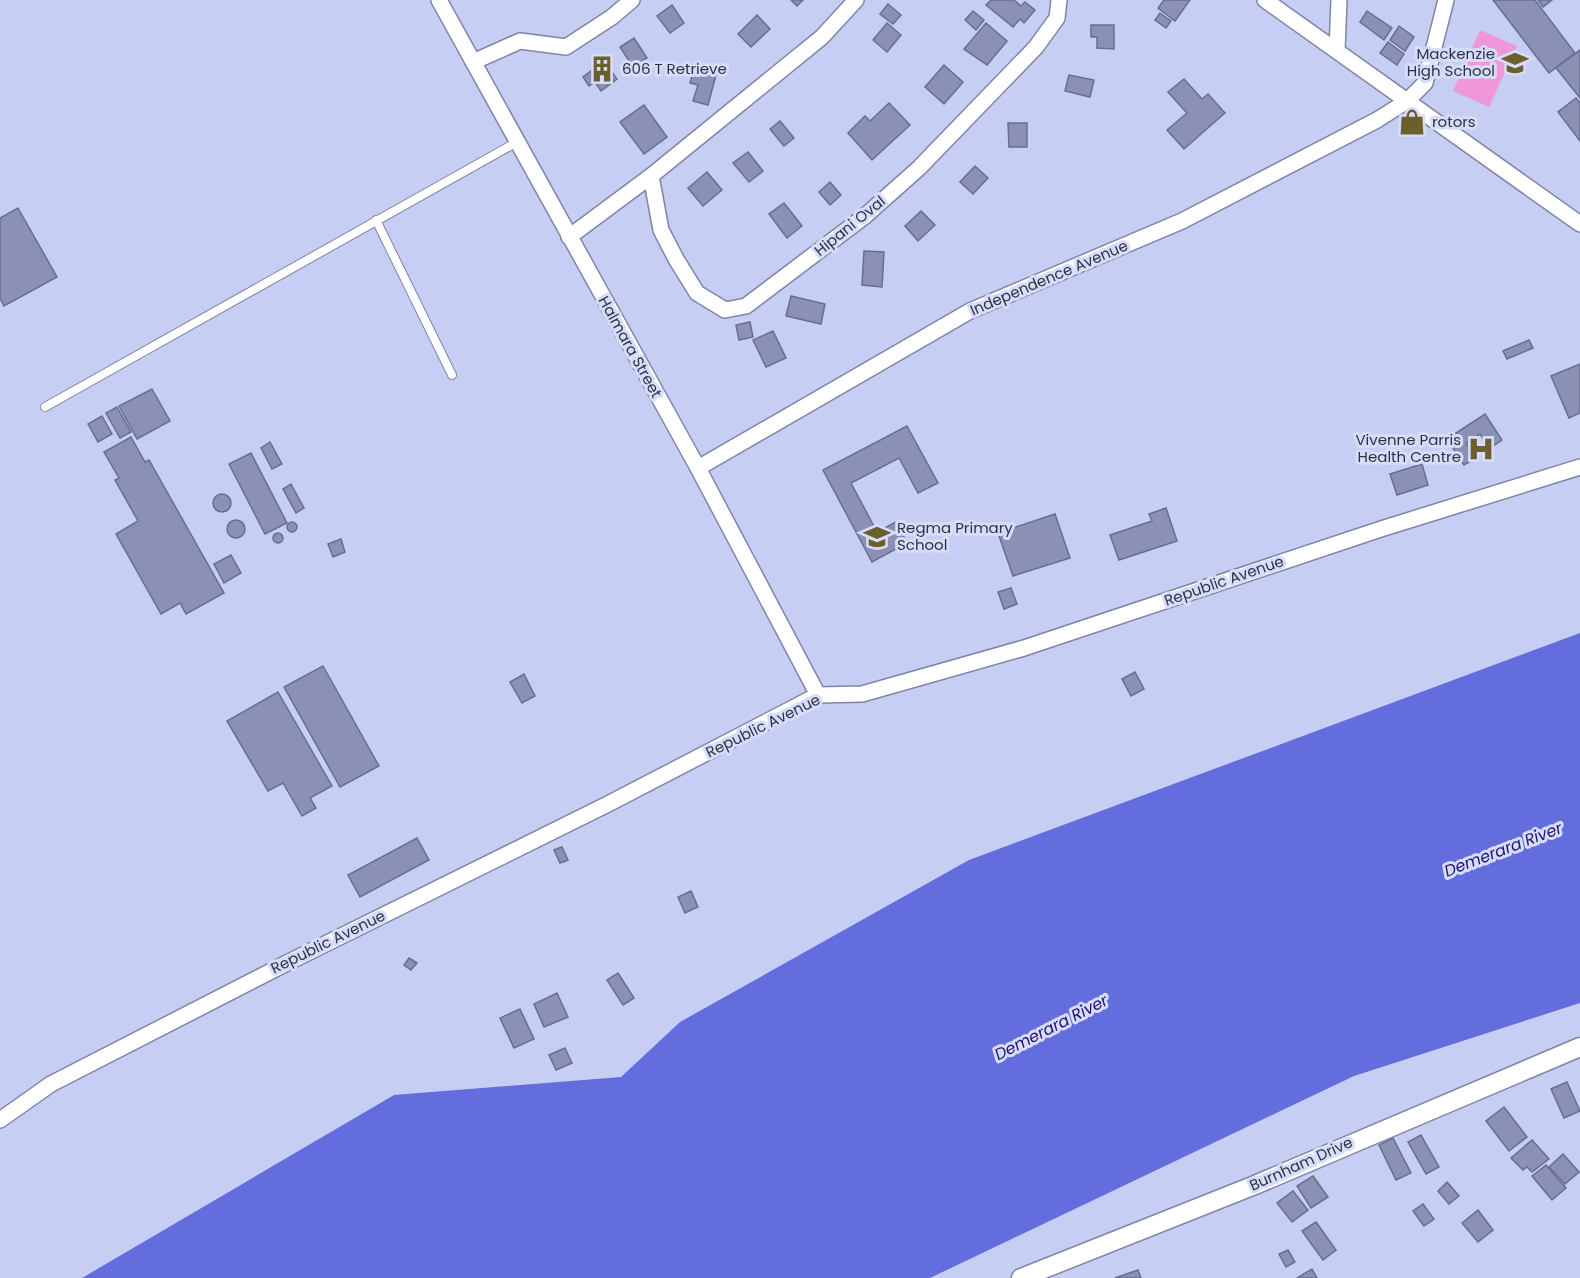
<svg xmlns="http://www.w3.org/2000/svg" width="1580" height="1278" font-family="Poppins,sans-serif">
  <rect width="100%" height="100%" fill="#c7cef3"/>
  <path fill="#ef97d9" d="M1480,30L1517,46L1489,107L1453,91Z"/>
  <path fill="#646ddd" d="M1580,633V1003L1354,1076L930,1278H82L394,1095L621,1077L680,1022L969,860Z"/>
  <g fill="#8b91b4" stroke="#686e8f" stroke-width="1.5">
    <path d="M791,0H803L797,6Z"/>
    <path d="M991,0H1014L1021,6L1025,2L1035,10L1024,23L1020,19L1013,27L986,5Z"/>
    <path d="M1164,0H1190L1175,21L1158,8Z"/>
    <path d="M1493,0H1535L1575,53L1549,73Z"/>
    <path d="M1538,0H1552L1543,7Z"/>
    <path d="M888,4L901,15L893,24L880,14Z"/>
    <path d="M672,5L684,23L670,33L657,16Z"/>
    <path d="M973,11L984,20L976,30L965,20Z"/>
    <path d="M1367,11L1392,28L1384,40L1360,22Z"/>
    <path d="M1160,13L1171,21L1166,28L1155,20Z"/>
    <path d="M757,15L770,29L751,47L738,34Z"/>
    <path d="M887,23L901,35L887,52L873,40Z"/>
    <path d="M986,23L1007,41L987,65L964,49Z"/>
    <path d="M1091,25H1114V49L1097,48V37H1091Z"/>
    <path d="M1399,26L1414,37L1405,51L1390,40Z"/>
    <path d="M634,38L647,58L633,67L620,47Z"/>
    <path d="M1388,42L1404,54L1397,65L1380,53Z"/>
    <path d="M1580,50V98L1556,68Z"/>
    <path d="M604,61L617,79L601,91L595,82L589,86L583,77Z"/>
    <path d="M944,65L963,82L944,104L925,87Z"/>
    <path d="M694,69L716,75L708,105L693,101L698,85L690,83Z"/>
    <path d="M1069,75L1094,80L1090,97L1065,91Z"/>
    <path d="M1184,79L1202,99L1208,94L1225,113L1184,149L1167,130L1187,113L1168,92Z"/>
    <path d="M1576,98L1580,103V141L1558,112Z"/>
    <path d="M889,103L910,125L872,160L848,133L865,116L870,121Z"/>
    <path d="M644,105L667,137L644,154L620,122Z"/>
    <path d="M780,121L794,138L784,146L770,129Z"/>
    <path d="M1008,123H1027V147H1009Z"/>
    <path d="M748,152L763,171L749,182L733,163Z"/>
    <path d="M975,166L988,178L973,194L960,182Z"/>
    <path d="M707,172L722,190L703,206L688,188Z"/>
    <path d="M830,182L841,195L830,205L819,192Z"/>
    <path d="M784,203L802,226L787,238L769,214Z"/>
    <path d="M18,208L57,277L4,306L0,298V218Z"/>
    <path d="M921,211L935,225L918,241L905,226Z"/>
    <path d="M864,251L884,252L882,287L862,285Z"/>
    <path d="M791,296L825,304L821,324L786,316Z"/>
    <path d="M750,322L753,337L739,340L736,325Z"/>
    <path d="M773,331L786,358L766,367L753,340Z"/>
    <path d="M1529,340L1533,348L1507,359L1503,351Z"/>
    <path d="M1580,364V413L1569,418L1551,376Z"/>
    <path d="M152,389L170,421L137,439L119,406Z"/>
    <path d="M117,407L131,432L120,438L106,413Z"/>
    <path d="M1485,414L1502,440L1490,448L1480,434L1466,443L1476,458L1464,465L1447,439Z"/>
    <path d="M102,416L112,434L98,442L88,424Z"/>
    <path d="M907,426L938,483L918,493L899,458L851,483L877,532L896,522L907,543L872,562L823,470Z"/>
    <path d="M131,437L145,462L149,460L224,593L186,614L180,603L161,614L116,534L138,521L115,480L119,478L104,452Z"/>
    <path d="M270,442L282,464L272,469L261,448Z"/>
    <path d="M251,453L287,523L265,534L229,464Z"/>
    <path d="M1422,464L1428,485L1397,495L1390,474Z"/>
    <path d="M291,484L304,508L296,513L283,489Z"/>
    <circle cx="222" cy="503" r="9"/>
    <path d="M1166,508L1177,541L1119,560L1110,535L1152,521L1149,514Z"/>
    <path d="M1055,514L1070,558L1013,576L998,533Z"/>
    <circle cx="236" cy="529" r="9"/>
    <circle cx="292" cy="527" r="5"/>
    <circle cx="278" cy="538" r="5"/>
    <path d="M341,539L345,552L333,557L328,544Z"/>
    <path d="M231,555L241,573L224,583L214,564Z"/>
    <path d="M1011,588L1017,604L1004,609L998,592Z"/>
    <path d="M323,666L379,766L340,787L284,687Z"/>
    <path d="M1135,672L1144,689L1131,696L1122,679Z"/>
    <path d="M524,674L535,696L522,703L510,682Z"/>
    <path d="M278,692L332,786L310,798L316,808L302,816L283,783L268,791L227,721Z"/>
    <path d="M417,838L429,860L360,897L348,875Z"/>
    <path d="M562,847L568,860L560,863L554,850Z"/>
    <path d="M691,891L698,907L685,913L678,897Z"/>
    <path d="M409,958L417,963L411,970L404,965Z"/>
    <path d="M618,973L634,998L623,1005L607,980Z"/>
    <path d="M557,993L568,1017L544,1027L534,1004Z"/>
    <path d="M520,1009L534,1039L514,1048L500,1018Z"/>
    <path d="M565,1048L572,1063L556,1070L549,1055Z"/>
    <path d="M1567,1082L1580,1111L1564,1118L1551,1089Z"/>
    <path d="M1504,1107L1527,1137L1509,1151L1486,1121Z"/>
    <path d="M1421,1135L1439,1167L1426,1174L1408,1142Z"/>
    <path d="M1393,1138L1411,1173L1396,1180L1379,1145Z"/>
    <path d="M1532,1140L1549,1159L1532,1172L1527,1167L1523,1170L1511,1158Z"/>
    <path d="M1563,1154L1579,1172L1565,1184L1549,1167Z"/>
    <path d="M1546,1165L1566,1188L1552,1200L1532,1176Z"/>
    <path d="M1313,1176L1328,1197L1311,1208L1297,1186Z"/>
    <path d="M1447,1182L1459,1196L1449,1204L1438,1191Z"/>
    <path d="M1293,1191L1308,1210L1292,1222L1277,1203Z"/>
    <path d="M1423,1204L1434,1219L1424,1226L1413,1211Z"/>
    <path d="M1478,1210L1493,1230L1478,1242L1462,1223Z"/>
    <path d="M1316,1222L1336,1250L1323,1260L1302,1231Z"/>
    <path d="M1288,1250L1295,1262L1286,1267L1279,1254Z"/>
    <path d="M1312,1269L1317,1278H1297Z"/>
    <path d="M1138,1270L1141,1278H1115Z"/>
  </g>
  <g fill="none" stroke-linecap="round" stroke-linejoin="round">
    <g stroke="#7f85a7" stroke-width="10">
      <g id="service">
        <path d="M376,220L452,375"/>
        <path d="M45,407L517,142"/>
      </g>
    </g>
    <g stroke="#7f85a7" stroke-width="18">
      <g id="minor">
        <path d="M439,0L698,468L818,695"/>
        <path d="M1265,0L1580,224"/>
        <path d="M1337,50L1339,0"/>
        <path d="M473,62L520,41L566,47L612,17L632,0"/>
        <path d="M651,176L661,230L676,259L697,293L725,310L746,306L865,216L919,168L1036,47L1057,18L1059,0"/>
        <path d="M569,237L651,176L822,37L856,0"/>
        <path d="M698,468L970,311L1182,221L1377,120L1407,101L1425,83L1446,0"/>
        <path d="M0,1120L51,1084L289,962L608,804L818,695L862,694L1024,648L1381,529L1580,467"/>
      </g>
    </g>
    <g stroke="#7f85a7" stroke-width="21">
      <path id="tertiary" d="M1021,1278L1255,1185L1580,1047"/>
    </g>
    <use href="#service" stroke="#fff" stroke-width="8"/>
    <use href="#minor" stroke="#fff" stroke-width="15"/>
    <use href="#tertiary" stroke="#fff" stroke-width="18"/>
  </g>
  <defs>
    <g id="school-bare" transform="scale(2.07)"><path d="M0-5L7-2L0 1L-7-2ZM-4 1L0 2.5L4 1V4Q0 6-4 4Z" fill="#6b602c" stroke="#d6dcfa" stroke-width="2.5" paint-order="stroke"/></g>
    <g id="building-bare" transform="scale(2.07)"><path d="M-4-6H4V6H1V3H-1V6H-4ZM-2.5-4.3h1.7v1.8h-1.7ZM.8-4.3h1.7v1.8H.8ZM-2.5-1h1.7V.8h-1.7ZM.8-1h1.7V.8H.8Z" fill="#6b602c" stroke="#d6dcfa" stroke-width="2.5" paint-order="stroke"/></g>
    <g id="shop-bare" transform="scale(2.07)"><path d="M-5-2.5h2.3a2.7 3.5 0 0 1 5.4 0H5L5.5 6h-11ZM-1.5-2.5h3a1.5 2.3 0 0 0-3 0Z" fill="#6b602c" stroke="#d6dcfa" stroke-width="2.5" paint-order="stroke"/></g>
    <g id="hospital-bare" transform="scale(2.07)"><path d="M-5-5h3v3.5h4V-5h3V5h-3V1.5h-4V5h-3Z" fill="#6b602c" stroke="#d6dcfa" stroke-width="2.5" paint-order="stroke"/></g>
  </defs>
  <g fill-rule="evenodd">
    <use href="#school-bare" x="1515" y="63"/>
    <use href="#building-bare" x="602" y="69"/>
    <use href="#shop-bare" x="1412" y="122"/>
    <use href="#hospital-bare" x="1481" y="449"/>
    <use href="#school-bare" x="877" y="537"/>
  </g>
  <g text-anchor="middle" stroke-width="6" stroke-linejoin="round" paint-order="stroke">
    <g font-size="15" fill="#2f3240" stroke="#d6dcfa" text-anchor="start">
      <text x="1495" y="59" text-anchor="end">Mackenzie<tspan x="1495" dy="17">High School</tspan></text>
      <text x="622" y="74">606 T Retrieve</text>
      <text x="1432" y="127">rotors</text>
      <text x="1461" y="445" text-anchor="end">Vivenne Parris<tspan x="1461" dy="17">Health Centre</tspan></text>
      <text x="897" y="533">Regma Primary<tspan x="897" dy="17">School</tspan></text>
    </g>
    <g font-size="15" fill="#2f3240" stroke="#d6dcfa">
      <text transform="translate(850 226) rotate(-39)" y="5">Hipani Oval</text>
      <text transform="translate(1049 278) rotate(-23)" y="5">Independence Avenue</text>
      <text transform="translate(630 347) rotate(61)" y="5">Halmara Street</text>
      <text transform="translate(1224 581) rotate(-19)" y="5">Republic Avenue</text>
      <text transform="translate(763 726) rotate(-26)" y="5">Republic Avenue</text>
      <text transform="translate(328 942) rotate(-26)" y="5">Republic Avenue</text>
      <text transform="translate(1301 1164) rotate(-24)" y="5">Burnham Drive</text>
    </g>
    <g font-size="16" font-style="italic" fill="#201178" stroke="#d6dcfa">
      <text transform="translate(1503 849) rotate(-21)" y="6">Demerara River</text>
      <text transform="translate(1051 1027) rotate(-27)" y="6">Demerara River</text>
    </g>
  </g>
</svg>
